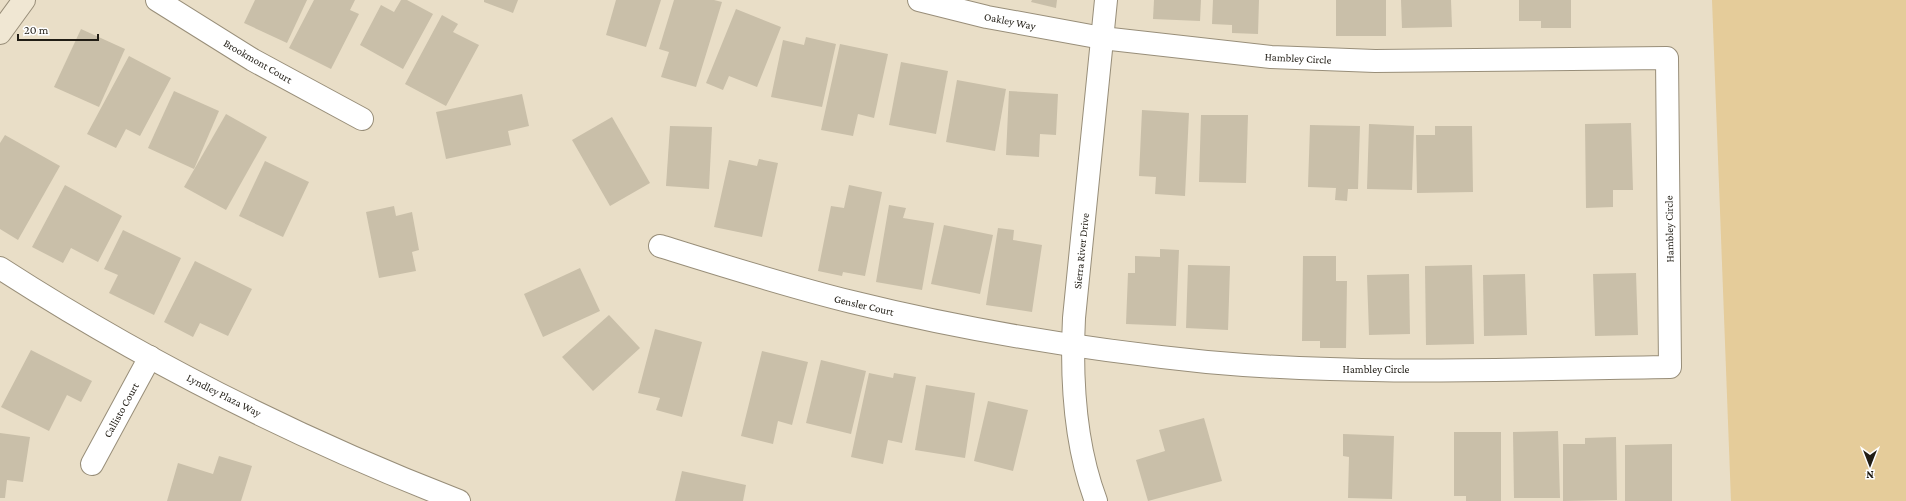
<svg xmlns="http://www.w3.org/2000/svg" width="1906" height="501" font-family="'Crimson Pro',serif">
  <rect width="100%" height="100%" fill="#e9dec7"/>
  <path fill="#e5cc9a" d="M1712,0H1906V501H1731Z"/>
  <g fill="#c9bfa9">
    <path d="M255,0H307L287,43L244,23Z"/>
    <path d="M314,0H355L350,10L359,14L331,69L289,48Z"/>
    <path d="M401,0H407L433,14L403,69L360,45L381,5L394,12Z"/>
    <path d="M484,0H518L513,13L484,2Z"/>
    <path d="M616,0H661L646,47L606,35Z"/>
    <path d="M674,0H714L722,2L696,87L661,77L669,52L659,49Z"/>
    <path d="M1032,0H1057L1056,8L1031,2Z"/>
    <path d="M1154,0H1201L1200,21L1153,19Z"/>
    <path d="M1213,0H1259L1258,34L1232,33V25L1212,24Z"/>
    <rect x="1336" y="0" width="50" height="36"/>
    <path d="M1401,0H1451L1452,27L1402,28Z"/>
    <path d="M1519,0H1571V28H1541V21H1519Z"/>
    <path d="M736,9L781,27L757,87L729,76L723,90L706,83Z"/>
    <path d="M442,15L458,24L453,32L479,45L446,106L405,84Z"/>
    <path d="M81,29L125,49L99,107L54,87Z"/>
    <path d="M806,37L836,44L822,107L771,97L783,40L804,45Z"/>
    <path d="M840,44L888,54L874,118L858,114L853,136L821,130Z"/>
    <path d="M129,56L171,78L140,136L126,129L116,148L87,134Z"/>
    <path d="M901,62L948,71L936,134L889,125Z"/>
    <path d="M957,80L1006,89L995,151L946,142Z"/>
    <path d="M174,91L219,111L194,169L148,148Z"/>
    <path d="M1009,91L1058,94L1056,135L1040,134L1039,157L1006,155Z"/>
    <path d="M522,94L529,126L508,131L511,145L446,159L436,112Z"/>
    <path d="M1142,110L1189,113L1185,196L1155,194L1156,177L1139,176Z"/>
    <path d="M226,114L267,137L226,210L184,187Z"/>
    <path d="M1201,115H1248L1246,183L1199,182Z"/>
    <path d="M612,117L650,183L610,206L572,140Z"/>
    <path d="M1631,123L1633,190H1613V207L1586,208L1585,124Z"/>
    <path d="M1369,124L1414,126L1412,190L1367,189Z"/>
    <path d="M1310,125L1360,126L1358,189H1348L1347,201L1335,200L1336,188L1308,187Z"/>
    <path d="M670,126L712,127L709,189L666,186Z"/>
    <path d="M1435,126H1472L1473,192L1417,193L1416,135H1435Z"/>
    <path d="M5,135L60,166L18,240L0,229V143Z"/>
    <path d="M759,159L778,163L762,237L714,227L729,160L757,166Z"/>
    <path d="M265,161L309,182L283,237L239,216Z"/>
    <path d="M65,185L122,216L98,262L71,248L63,263L32,247Z"/>
    <path d="M849,185L882,192L865,276L843,272L842,276L818,271L831,206L844,208Z"/>
    <path d="M889,205L906,208L903,218L934,223L922,290L876,282Z"/>
    <path d="M394,206L396,216L412,212L419,250L412,252L416,271L379,278L366,212Z"/>
    <path d="M944,225L993,235L980,294L931,284Z"/>
    <path d="M998,228L1014,230L1013,240L1042,245L1032,312L986,305Z"/>
    <path d="M123,230L181,258L154,315L109,293L118,275L104,269Z"/>
    <path d="M1160,249L1179,250L1176,326L1126,324L1128,273H1135V256L1160,257Z"/>
    <path d="M1303,256H1336V281H1347L1346,348H1320V341H1302Z"/>
    <path d="M195,261L252,289L228,336L200,323L193,337L164,322Z"/>
    <path d="M1188,265L1230,266L1228,330L1186,328Z"/>
    <path d="M1472,265L1474,344L1426,345L1425,266Z"/>
    <path d="M580,268L600,311L543,337L524,294Z"/>
    <path d="M1636,273L1638,335L1595,336L1593,274Z"/>
    <path d="M1409,274L1410,334L1369,335L1367,275Z"/>
    <path d="M1525,274L1527,335L1484,336L1483,275Z"/>
    <path d="M609,315L640,348L593,391L562,357Z"/>
    <path d="M655,329L702,342L682,417L656,410L660,398L638,393Z"/>
    <path d="M31,350L92,381L81,402L67,395L49,431L1,407Z"/>
    <path d="M762,351L808,362L792,425L778,421L773,444L741,436Z"/>
    <path d="M821,360L866,371L851,434L806,423Z"/>
    <path d="M869,373L893,378L894,373L916,377L902,443L888,440L883,464L851,457Z"/>
    <path d="M926,385L975,393L965,458L915,450Z"/>
    <path d="M988,401L1028,410L1013,471L974,461Z"/>
    <path d="M1204,418L1222,481L1148,501L1136,460L1165,451L1159,430Z"/>
    <path d="M1558,431L1560,498H1514L1513,432Z"/>
    <path d="M1454,432H1501V501H1466V496H1454Z"/>
    <path d="M0,433L30,437L23,482L7,480L5,498H0Z"/>
    <path d="M1343,434L1394,436L1392,499L1348,498L1349,457L1343,456Z"/>
    <path d="M1616,437L1617,500L1563,501V444H1585V438Z"/>
    <path d="M1672,444V501H1625V445Z"/>
    <path d="M219,456L252,466L241,501H167L178,463L213,474Z"/>
    <path d="M682,471L746,485L743,501H675Z"/>
  </g>
  <g fill="none" stroke-linecap="round" stroke-linejoin="round">
    <g stroke="#988e79" stroke-width="24">
      <g id="street">
        <path d="M157,0L253,60L362,119"/>
        <path d="M660,246C724,266 787,286 852,302C969,331 1088,350 1207,362C1361,376 1516,369 1670,367L1667,58L1375,61L1271,57L1102,38L987,17L919,0"/>
        <path d="M0,268C144,361 299,439 459,501"/>
        <path d="M92,464L150,357"/>
        <path d="M1096,501C1074,443 1071,379 1074,318L1106,0"/>
      </g>
    </g>
    <g stroke="#988e79" stroke-width="24">
      <path id="secondary" d="M0,33L24,0"/>
    </g>
    <use href="#street" stroke="#fff" stroke-width="22"/>
    <use href="#secondary" stroke="#f0e7d3" stroke-width="22"/>
  </g>
  <g text-anchor="middle" stroke-width="3" stroke-linejoin="round" paint-order="stroke">
    <g font-size="11" fill="#211d15" stroke="#fff">
      <text transform="translate(1010 21) rotate(11)" y="4">Oakley Way</text>
      <text transform="translate(1298 58) rotate(3)" y="4">Hambley Circle</text>
      <text transform="translate(258 61) rotate(30)" y="4">Brookmont Court</text>
      <text transform="translate(1669 229) rotate(-91)" y="4">Hambley Circle</text>
      <text transform="translate(1081 251) rotate(-84)" y="4">Sierra River Drive</text>
      <text transform="translate(864 305) rotate(13)" y="4">Gensler Court</text>
      <text x="1376" y="373">Hambley Circle</text>
      <text transform="translate(224 395) rotate(27)" y="4">Lyndley Plaza Way</text>
      <text transform="translate(121 410) rotate(-61)" y="4">Callisto Court</text>
    </g>
  </g>
  <g transform="translate(1870 465) rotate(180)" stroke="#ffffff" stroke-width="3" paint-order="stroke">
  <path d="M0-3L7 15L0 10L-7 15Z" fill="#211d15"/>
  <text y="-6" font-size="11" font-weight="bold" text-anchor="middle" fill="#211d15">N</text>
  </g>
  <path d="M18 34v6h80v-6" fill="none" stroke="#211d15" stroke-width="2"/>
  <text x="24" y="34" font-size="12" fill="#211d15" stroke="#ffffff" stroke-width="3" paint-order="stroke">20 m</text>
</svg>
